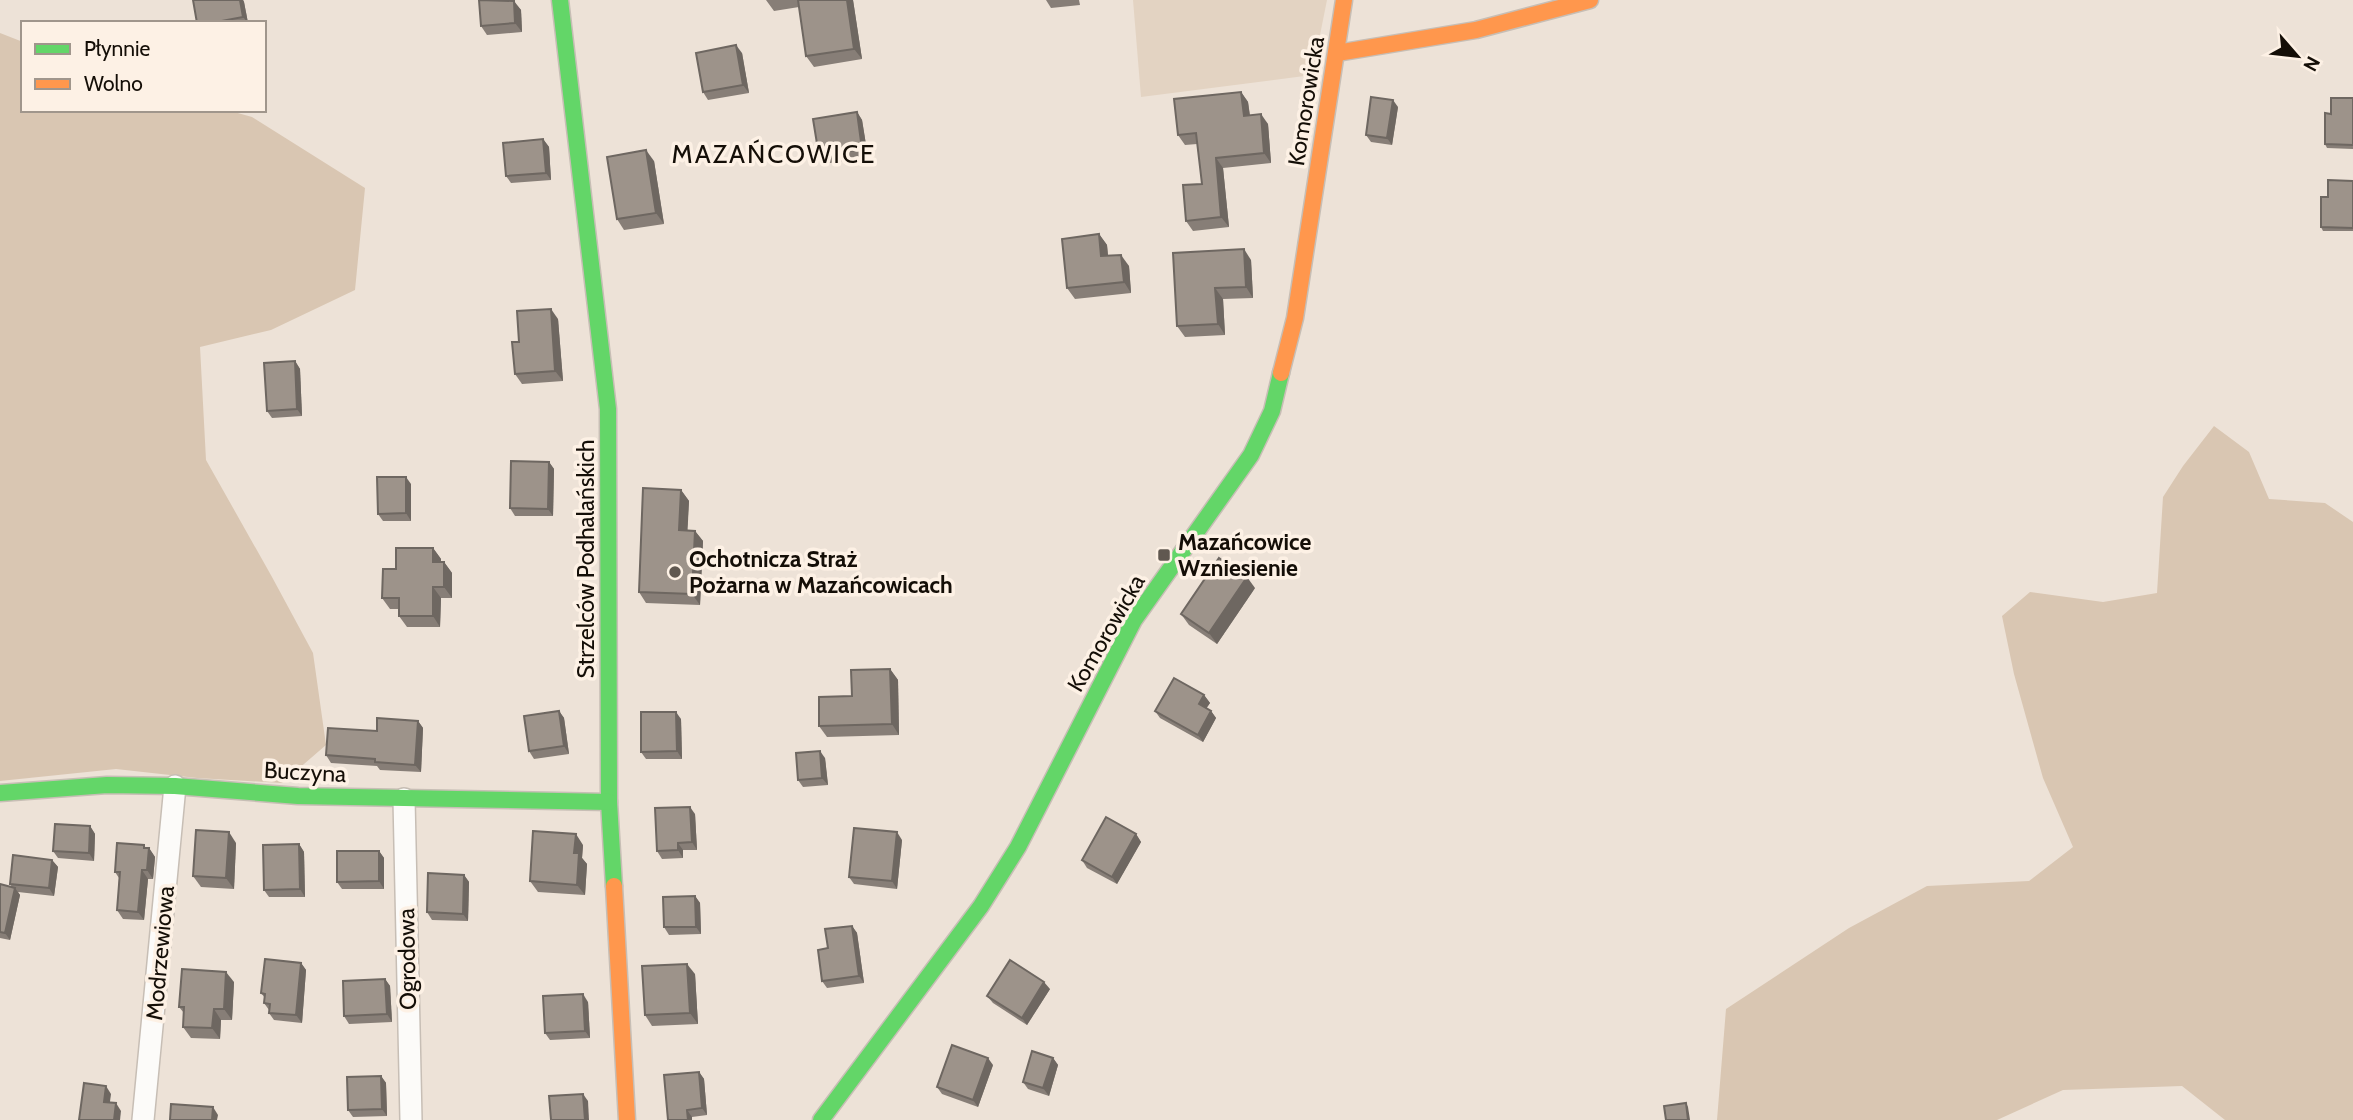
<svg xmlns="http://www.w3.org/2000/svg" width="2353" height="1120" font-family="Cabin,sans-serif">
  <rect width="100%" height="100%" fill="#ede2d7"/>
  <path fill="#e3d3c2" d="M1133,0H1327L1312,75L1141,97Z"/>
  <g fill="#d9c6b2">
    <path d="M0,33L23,42V110H227L252,117L365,188L355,290L271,330L200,347L206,460L272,577L313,653L326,745L282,783L197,778L116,769L0,781Z"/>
    <path d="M2214,426L2249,452L2269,499L2325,503L2353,522V1120H2225L2182,1086L2063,1090L1997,1120H1717L1726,1009L1849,928L1927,886L2029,881L2073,847L2043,778L2014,674L2002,616L2030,592L2103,602L2157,593L2163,497L2183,466Z"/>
  </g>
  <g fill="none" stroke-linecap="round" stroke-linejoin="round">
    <g stroke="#c7beb5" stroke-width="24">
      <g id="street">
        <path d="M404,799L411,1120"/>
        <path d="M143,1120L175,786"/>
      </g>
    </g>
    <g stroke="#c7beb5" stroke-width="19">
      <g id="fast">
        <path d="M560,0L608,409L609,802L614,886"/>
        <path d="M0,793L107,785L175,786L298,796L609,802"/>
        <path d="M821,1120L981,906L1018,847L1134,620L1251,455L1272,411L1281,373"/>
      </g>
    </g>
    <g stroke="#c7beb5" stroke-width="19">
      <g id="slow">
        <path d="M1337,53L1476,30L1590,0"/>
        <path d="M1281,373L1295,318L1344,0"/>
        <path d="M614,886L627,1120"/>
      </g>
    </g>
    <use href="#street" stroke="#fcfbf9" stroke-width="21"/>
    <use href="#fast" stroke="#63d668" stroke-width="16"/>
    <use href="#slow" stroke="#ff974d" stroke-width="16"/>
  </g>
  <g fill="#877e77">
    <path d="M193,0H243L244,2L248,23H197Z"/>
    <path d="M479,0H512L521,10L522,32L487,35L481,26Z"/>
    <path d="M766,0H853L862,59L814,67L806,56L799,7L774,11Z"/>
    <path d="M1046,0H1079L1080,5L1051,8Z"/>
    <path d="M742,53L749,93L708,100L703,92Z"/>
    <path d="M1241,92L1248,102L1250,115L1268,124L1271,163L1223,168L1229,227L1193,231L1186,221L1202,184L1197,144L1185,145L1178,135Z"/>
    <path d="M2353,98V149L2327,148L2325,144L2331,114Z"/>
    <path d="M1398,107L1392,145L1371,142L1366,135Z"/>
    <path d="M857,112L862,120L868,157L824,164L819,156Z"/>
    <path d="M543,139L549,147L551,180L511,183L506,176Z"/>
    <path d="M654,161L664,224L624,230L617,219Z"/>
    <path d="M2353,181V231H2323L2321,227L2328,197Z"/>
    <path d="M1099,234L1107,245L1108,256L1129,266L1131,293L1075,299L1067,288Z"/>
    <path d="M1173,253L1251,260L1253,298L1223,299L1225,335L1185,337L1177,326Z"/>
    <path d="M558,319L563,381L522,384L515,374L519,342Z"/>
    <path d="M295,361L300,369L302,416L272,418L267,411Z"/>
    <path d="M549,462L554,469L553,516H515L510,508Z"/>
    <path d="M411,484V521H383L378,514Z"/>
    <path d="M681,490L689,501L687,530L695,531L703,541L700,605L646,603L639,592Z"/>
    <path d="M433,548L441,559V562H444L452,573V598H441L440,627H407L399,616V609H390L382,598L396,569Z"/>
    <path d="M1255,588L1217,644L1189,625L1181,614Z"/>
    <path d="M890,669L898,680L899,735L827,737L819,726L852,696Z"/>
    <path d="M1204,695L1210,703L1206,708L1211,711L1216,718L1203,742L1160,718L1155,711Z"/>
    <path d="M559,711L564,718L569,754L534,759L529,751Z"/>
    <path d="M681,719L682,759H646L641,752Z"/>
    <path d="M418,721L423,728L421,772L380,770L377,766L331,763L326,755L377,731Z"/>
    <path d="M825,758L828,785L803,787L798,780Z"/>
    <path d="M695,814L697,850H683V858L662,859L657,851Z"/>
    <path d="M90,826L95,834L94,861L58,858L53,851Z"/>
    <path d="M1136,834L1141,842L1117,884L1087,868L1082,860Z"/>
    <path d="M902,840L897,889L854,884L849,877Z"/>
    <path d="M236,843L234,889L201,887L193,876Z"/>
    <path d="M299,844L304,852L305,897H269L264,890Z"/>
    <path d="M583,845L582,858L587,864L585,895L538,892L530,881Z"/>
    <path d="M146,848H149L155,857L153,879H148L144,920L123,919L117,910L119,878L115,872Z"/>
    <path d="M379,851L384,858V889H342L337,882Z"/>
    <path d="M52,860L58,867L54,896L18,892L20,895L10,940L0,938V884L12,887L10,884Z"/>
    <path d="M464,875L469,882L468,921L432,920L427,912Z"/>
    <path d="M695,896L700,903L701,934L669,935L664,927Z"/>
    <path d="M852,926L857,933L864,983L827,988L822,981L828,948Z"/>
    <path d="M301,963L306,970L302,1023L274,1020L269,1013V1010L264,1003L265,998L261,993Z"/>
    <path d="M695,974L698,1024L652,1026L645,1015Z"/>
    <path d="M385,979L390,986L392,1022L349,1024L344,1016Z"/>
    <path d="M234,982L232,1020H221L220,1039L191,1038L183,1027L184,1013L179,1007Z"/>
    <path d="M1050,989L1027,1025L993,1003L987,996Z"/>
    <path d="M588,1002L590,1038L550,1040L545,1033Z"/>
    <path d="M1053,1058L1058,1065L1049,1096L1028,1089L1023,1082Z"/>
    <path d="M993,1065L978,1107L942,1094L937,1087Z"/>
    <path d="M699,1072L704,1079L707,1115L692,1117V1120H668Z"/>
    <path d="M381,1076L386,1083L387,1116L353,1117L348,1110Z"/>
  </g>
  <g fill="#6e6761">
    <path d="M240,0H243L244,2L248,23L243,17Z"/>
    <path d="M847,0H853L862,59L854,49Z"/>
    <path d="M514,1L521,10L522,32L515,23Z"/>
    <path d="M736,45L742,53L749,93L743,85Z"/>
    <path d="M1241,92L1248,102L1251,126L1244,116Z"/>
    <path d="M1393,100L1398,107L1392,145L1387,138Z"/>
    <path d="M857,112L862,120L868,157L862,149Z"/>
    <path d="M1261,114L1268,124L1271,163L1264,153Z"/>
    <path d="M543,139L549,147L551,180L546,173Z"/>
    <path d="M646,150L654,161L664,224L656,213Z"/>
    <path d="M1216,158L1223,168L1229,227L1221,217Z"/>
    <path d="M1099,234L1107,245L1109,267L1101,256Z"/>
    <path d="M1244,249L1251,260L1253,298L1246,287Z"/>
    <path d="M1121,255L1129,266L1131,293L1124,282Z"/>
    <path d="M1215,288L1223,299L1225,335L1218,324Z"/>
    <path d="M551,309L558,319L563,381L555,371Z"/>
    <path d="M295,361L300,369L302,416L297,409Z"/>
    <path d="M549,462L554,469L553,516L548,509Z"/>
    <path d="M406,477L411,484V521L406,513Z"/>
    <path d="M681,490L689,501L687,541L679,530Z"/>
    <path d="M695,531L703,541L700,605L692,594Z"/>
    <path d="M433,548L441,559V573L433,562Z"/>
    <path d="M444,562L452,573V598L444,587Z"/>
    <path d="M1247,577L1255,588L1217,644L1209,633Z"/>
    <path d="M433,587L441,598L440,627L433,616Z"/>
    <path d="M890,669L898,680L899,735L892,724Z"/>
    <path d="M1204,695L1210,703L1204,712L1199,704Z"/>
    <path d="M559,711L564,718L569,754L564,746Z"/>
    <path d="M1211,711L1216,718L1203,742L1198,735Z"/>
    <path d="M676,712L681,719L682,759L677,751Z"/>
    <path d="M418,721L423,728L421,772L415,765Z"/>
    <path d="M820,751L825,758L828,785L822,778Z"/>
    <path d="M690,807L695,814L697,850L692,842Z"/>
    <path d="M90,826L95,834L94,861L89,853Z"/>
    <path d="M229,832L236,843L234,889L226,878Z"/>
    <path d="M897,832L902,840L897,889L892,881Z"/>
    <path d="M576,834L583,845L582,858L587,864L585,895L577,885L574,853Z"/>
    <path d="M1136,834L1141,842L1117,884L1112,877Z"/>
    <path d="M678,843L683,850V858L678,850Z"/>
    <path d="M299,844L304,852L305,897L300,889Z"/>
    <path d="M144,845L148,852L149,848L155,857L153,879L147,870Z"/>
    <path d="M379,851L384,858V889L379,881Z"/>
    <path d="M52,860L58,867L54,896L49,888Z"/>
    <path d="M142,870L148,879L144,920L138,912Z"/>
    <path d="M464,875L469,882L468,921L463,914Z"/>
    <path d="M15,888L20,895L10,940L5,933Z"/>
    <path d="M695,896L700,903L701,934L696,927Z"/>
    <path d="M852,926L857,933L864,983L859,976Z"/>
    <path d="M301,963L306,970L302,1023L296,1015Z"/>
    <path d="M687,964L695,974L698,1024L690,1013Z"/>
    <path d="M226,972L234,982L232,1020L224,1009Z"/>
    <path d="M385,979L390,986L392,1022L387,1014Z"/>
    <path d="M1044,982L1050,989L1027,1025L1022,1018Z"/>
    <path d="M583,994L588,1002L590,1038L585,1031Z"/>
    <path d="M214,1009L221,1020L220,1039L212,1028Z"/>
    <path d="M988,1058L993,1065L978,1107L973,1100Z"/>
    <path d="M1053,1058L1058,1065L1049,1096L1043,1088Z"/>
    <path d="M699,1072L704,1079L707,1115L702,1108Z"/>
    <path d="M381,1076L386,1083L387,1116L382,1109Z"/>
    <path d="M106,1086L111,1094L109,1109L104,1102Z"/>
    <path d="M583,1094L588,1101L589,1120H585Z"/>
    <path d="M116,1103L121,1111L120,1120H114Z"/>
    <path d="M1686,1103L1688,1107L1690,1120H1688Z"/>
    <path d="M213,1107L218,1115L217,1120H212Z"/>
    <path d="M687,1110L692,1117V1120H688Z"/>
  </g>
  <g fill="#9d938a" stroke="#6e6761" stroke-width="2">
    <path d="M193,0H240L243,17L211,23H197Z"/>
    <path d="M479,0L514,1L515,23L481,26Z"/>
    <path d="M798,0H847L854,49L806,56Z"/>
    <path d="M736,45L743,85L703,92L696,53Z"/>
    <path d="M1241,92L1244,116L1261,114L1264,153L1216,158L1221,217L1186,221L1183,185L1202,184L1196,133L1178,135L1174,99Z"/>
    <path d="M1371,97L1393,100L1387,138L1366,135Z"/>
    <path d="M2331,98H2353V145L2325,144V113L2331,114Z"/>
    <path d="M857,112L862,149L819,156L813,119Z"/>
    <path d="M543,139L546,173L506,176L503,143Z"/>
    <path d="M646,150L656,213L617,219L607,157Z"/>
    <path d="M2328,180L2353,181V228L2321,227V197H2328Z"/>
    <path d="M1099,234L1101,256L1121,255L1124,282L1067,288L1062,239Z"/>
    <path d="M1244,249L1246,287L1215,288L1218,324L1177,326L1173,253Z"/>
    <path d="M551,309L555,371L515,374L512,342H519L517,311Z"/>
    <path d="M295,361L297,409L267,411L264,363Z"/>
    <path d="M511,461L549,462L548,509L510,508Z"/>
    <path d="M377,477H406V513L378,514Z"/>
    <path d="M643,488L681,490L679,530L695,531L692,594L639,592Z"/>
    <path d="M396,548H433V562H444V587H433V616H399V598H382L383,569H396Z"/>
    <path d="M1219,558L1247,577L1209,633L1181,614Z"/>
    <path d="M890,669L892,724L819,726V697L852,696L851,670Z"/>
    <path d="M1174,678L1204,695L1199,704L1211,711L1198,735L1155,711Z"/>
    <path d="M559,711L564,746L529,751L524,716Z"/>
    <path d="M641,712H676L677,751L641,752Z"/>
    <path d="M377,718L418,721L415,765L375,762V759L326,755L328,728L377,731Z"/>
    <path d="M820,751L822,778L798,780L796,753Z"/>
    <path d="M690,807L692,842L678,843V850L657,851L655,808Z"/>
    <path d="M1106,817L1136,834L1112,877L1082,860Z"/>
    <path d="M55,824L90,826L89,853L53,851Z"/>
    <path d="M854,828L897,832L892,881L849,877Z"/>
    <path d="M196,830L229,832L226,878L193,876Z"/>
    <path d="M533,831L576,834L574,853H579L577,885L530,881Z"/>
    <path d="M117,843L144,845V848H149L147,870H142L138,912L117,910L120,872H115Z"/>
    <path d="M299,844L300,889L264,890L263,845Z"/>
    <path d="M337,851H379V881L337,882Z"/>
    <path d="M13,855L52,860L49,888L10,884Z"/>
    <path d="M428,873L464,875L463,914L427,912Z"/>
    <path d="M0,884L15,888L5,933L0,932Z"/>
    <path d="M695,896L696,927H664L663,897Z"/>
    <path d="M852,926L859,976L822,981L818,950L828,948L825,929Z"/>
    <path d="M265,959L301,963L296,1015L269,1013L270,1004L264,1003L265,994L261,993Z"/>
    <path d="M1010,960L1044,982L1022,1018L987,996Z"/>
    <path d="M687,964L690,1013L645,1015L642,966Z"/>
    <path d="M182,969L226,972L224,1009H214L212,1028L183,1027L184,1007H179Z"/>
    <path d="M385,979L387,1014L344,1016L343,981Z"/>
    <path d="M583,994L585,1031L545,1033L543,996Z"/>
    <path d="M952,1045L988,1058L973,1100L937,1087Z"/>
    <path d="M1032,1051L1053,1058L1043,1088L1023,1082Z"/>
    <path d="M699,1072L702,1108L687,1110L688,1120H668L664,1075Z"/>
    <path d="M381,1076L382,1109L348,1110L347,1077Z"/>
    <path d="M84,1083L106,1086L104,1102L116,1103L114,1120H79Z"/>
    <path d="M583,1094L585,1120H551L549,1096Z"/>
    <path d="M1686,1103L1688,1120H1666L1664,1106Z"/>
    <path d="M171,1104L213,1107L212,1120H170Z"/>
  </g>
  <g fill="#605850" stroke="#fdf1e5" stroke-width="2.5">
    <rect x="1157" y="548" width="14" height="14" rx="3.5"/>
    <circle cx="675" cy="572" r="7"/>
  </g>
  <g text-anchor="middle" stroke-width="7" stroke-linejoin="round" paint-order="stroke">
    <g font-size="23" fill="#140e07" stroke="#fdf1e5">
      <text transform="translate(1306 101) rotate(-81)" y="8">Komorowicka</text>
      <text transform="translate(586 559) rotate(-90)" y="8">Strzelców Podhalańskich</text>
      <text transform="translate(1106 633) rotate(-60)" y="8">Komorowicka</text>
      <text transform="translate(305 772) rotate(3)" y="8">Buczyna</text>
      <text transform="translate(160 953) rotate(-85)" y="8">Modrzewiowa</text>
      <text transform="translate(407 959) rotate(-91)" y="8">Ogrodowa</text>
    </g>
    <g font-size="23" font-weight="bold" fill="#140e07" stroke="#fdf1e5" text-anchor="start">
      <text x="1178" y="550">Mazańcowice<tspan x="1178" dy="26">Wzniesienie</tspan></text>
      <text x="689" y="567">Ochotnicza Straż<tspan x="689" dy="26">Pożarna w Mazańcowicach</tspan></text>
    </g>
    <g font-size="26" letter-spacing="2" fill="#140e07" stroke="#fdf1e5">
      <text x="774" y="163">MAZAŃCOWICE</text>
    </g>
  </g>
  <rect x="21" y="21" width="245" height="91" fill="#fdf1e5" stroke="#a0968c" stroke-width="2"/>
  <rect x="35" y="44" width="35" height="10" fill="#63d668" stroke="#a0968c" stroke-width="2"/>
  <text x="84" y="56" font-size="21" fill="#140e07">Płynnie</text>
  <rect x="35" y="79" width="35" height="10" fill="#ff974d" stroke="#a0968c" stroke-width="2"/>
  <text x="84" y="91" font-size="21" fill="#140e07">Wolno</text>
  <g transform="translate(2297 56) rotate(118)" stroke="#fdf1e5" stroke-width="5" paint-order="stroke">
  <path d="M0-5L12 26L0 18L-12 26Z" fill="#140e07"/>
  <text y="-10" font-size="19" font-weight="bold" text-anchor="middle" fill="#140e07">N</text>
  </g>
</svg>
